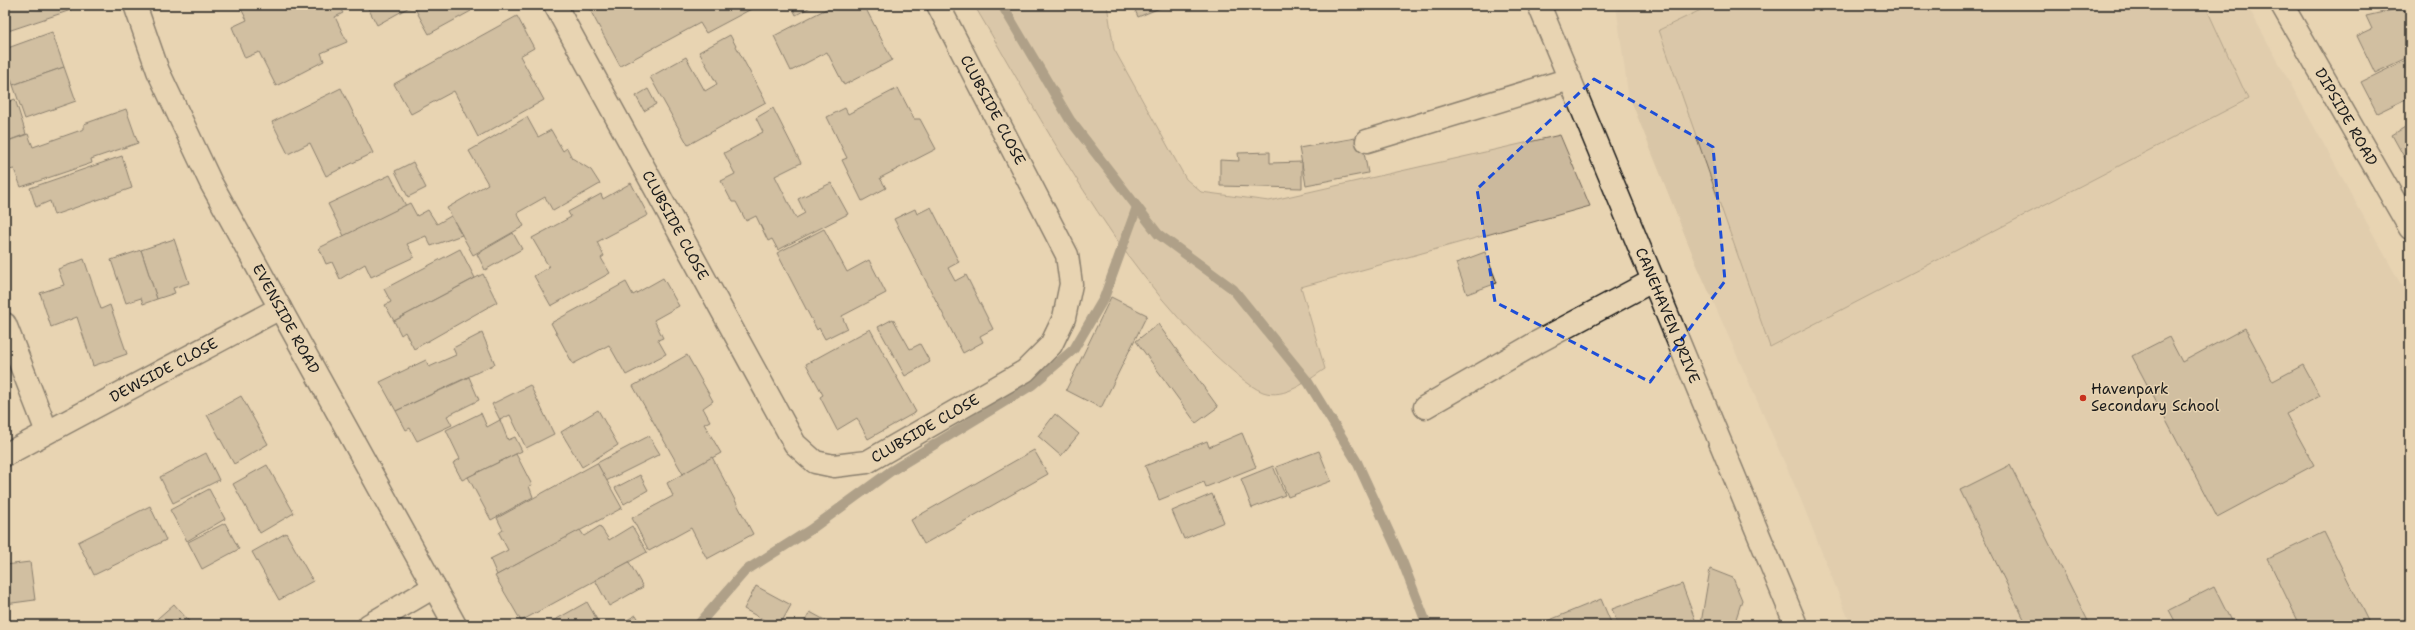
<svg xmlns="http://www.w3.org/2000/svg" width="2415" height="630" font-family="'Shantell Sans',sans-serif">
  <rect width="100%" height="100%" fill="#e8d4b2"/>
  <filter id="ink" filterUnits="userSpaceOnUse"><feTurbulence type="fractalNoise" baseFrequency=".025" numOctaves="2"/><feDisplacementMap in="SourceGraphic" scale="8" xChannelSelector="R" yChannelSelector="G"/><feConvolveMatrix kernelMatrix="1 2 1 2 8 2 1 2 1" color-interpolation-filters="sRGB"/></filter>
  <g filter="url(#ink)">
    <path fill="#d9c6a7" d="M1616,5H2247L2410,301V625H1851L1799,495L1696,263L1628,93Z"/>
    <g fill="#cbb99d" stroke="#746a5c">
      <path d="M974,5H1107L1114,49L1186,179L1201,192L1269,201L1560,135L1590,206L1301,287L1325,369C1308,380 1285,400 1263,392C1249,387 1226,365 1215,355C1113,260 1045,124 974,5Z"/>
      <path d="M1711,5H2205L2248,99L1770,347L1659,30Z"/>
    </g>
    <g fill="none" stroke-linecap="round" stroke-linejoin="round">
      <g stroke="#6b6356" stroke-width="10">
        <path d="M1002,5L1070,120L1158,234L1233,289L1308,382L1357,462L1401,558L1427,625"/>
        <path d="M698,625L745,571L810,530L891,471L1032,385L1074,349L1104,298L1137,207"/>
      </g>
    </g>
    <g fill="#b5a68d" stroke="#1c1c1c">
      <path d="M5,5H69L71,10L5,32Z"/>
      <path d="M239,5H338L343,13L335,17L347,42L321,53L324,61L276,86L259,52L245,58L232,27L247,20Z"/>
      <path d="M374,5H467L471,11L429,34L413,5L377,25L368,8Z"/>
      <path d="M594,5H754L755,7L706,33L700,23L620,66L589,8Z"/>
      <path d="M791,5H814L796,15Z"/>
      <path d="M834,5H864L892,60L844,85L827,52L791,71L774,36Z"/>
      <path d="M1133,5H1167L1138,17Z"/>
      <path d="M2410,6V56L2375,73L2357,36L2372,29L2366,16Z"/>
      <path d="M517,16L534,48L520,56L544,100L478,137L454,91L411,114L394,84Z"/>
      <path d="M52,32L64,67L13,85L5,61V49Z"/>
      <path d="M730,35L766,102L688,145L650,77L686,57L705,91L717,84L699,52Z"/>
      <path d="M2410,58V97L2377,113L2361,82Z"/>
      <path d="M64,67L76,101L25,119L13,85Z"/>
      <path d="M341,88L373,153L326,176L310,143L288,154L272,122Z"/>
      <path d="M898,88L914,119H920L936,149L880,178L886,188L862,201L842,160L847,158L827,117L845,108L848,114Z"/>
      <path d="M648,89L656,104L644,111L636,96Z"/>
      <path d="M15,99L26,134L5,142V103Z"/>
      <path d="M773,108L801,163L775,176L796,218L805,213L798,199L831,183L848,214L778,250L772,239L768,241L756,216L746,221L736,202H732L721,181L735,174L724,153L763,132L756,118Z"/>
      <path d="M126,109L138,143L91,159L92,163L21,187L14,169L9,170L5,159V142L28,134L33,147L84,129V124Z"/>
      <path d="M527,117L538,137L551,130L563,151L567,148L572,158L591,170L600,184L553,211L545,197L517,213L524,226L473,255L447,208L488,184L469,151Z"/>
      <path d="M2410,124V163L2408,164L2392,135Z"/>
      <path d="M1361,137L1368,173L1306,185L1299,148Z"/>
      <path d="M1270,152V163L1302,162V188L1220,186V160L1239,161L1238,153Z"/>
      <path d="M122,156L132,188L54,215L50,201L36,207L30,188Z"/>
      <path d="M413,162L426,188L408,197L395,171Z"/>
      <path d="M390,175L406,206L344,236L328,204Z"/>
      <path d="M631,183L648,215L597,242L604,256L601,258L610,273L551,306L534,276L549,267L532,238L571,217L568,212L601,194L603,199Z"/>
      <path d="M410,203L417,216L428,210L437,224L451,216L462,235L431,246L426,236L407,244L414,257L371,277L365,264L340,279L332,262L326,264L319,248Z"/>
      <path d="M931,207L959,262L948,268L955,281L966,275L993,329L980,336L983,342L963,353L894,219L915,209L917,214Z"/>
      <path d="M824,229L847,272L869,260L886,293L842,316L847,328L825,339L819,328L817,330L777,253Z"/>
      <path d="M513,233L522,249L485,270L477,254Z"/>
      <path d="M174,239L189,283L173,288L175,293L157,299L141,250Z"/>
      <path d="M460,249L475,278L394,321L385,305L391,302L384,289Z"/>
      <path d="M141,250L157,299L143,304L141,298L126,303L111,260Z"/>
      <path d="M1485,252L1497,283L1467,294L1456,263Z"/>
      <path d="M84,259L101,309L110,305L127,354L93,366L77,317L51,327L40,293L64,285L58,269Z"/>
      <path d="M483,274L497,302L414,349L405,332L401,335L394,321Z"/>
      <path d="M663,278L679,306L654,320L663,338L658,340L666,354L626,375L609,345L573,364L551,323L626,282L633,295Z"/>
      <path d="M1111,297L1147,315L1101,408L1066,390Z"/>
      <path d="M893,319L910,349L920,344L930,362L905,376L878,327Z"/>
      <path d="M1158,324L1218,407L1196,423L1136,341Z"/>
      <path d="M2245,328L2273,381L2303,365L2320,396L2286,414L2314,465L2217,517L2132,356L2169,337L2182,362Z"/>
      <path d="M870,329L916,412L868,439L857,418L837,430L820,397L823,395L806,364Z"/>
      <path d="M482,333L495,364L396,411L380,382L426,360L429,367L456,355L453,348Z"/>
      <path d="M687,355L713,401L703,408L710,421L704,424L721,453L683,474L633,386Z"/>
      <path d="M469,377L479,400L447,416L452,425L417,441L410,428L406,430L396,411Z"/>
      <path d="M530,385L554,434L526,448L510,415L500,420L492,404Z"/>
      <path d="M241,396L268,444L234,464L207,415Z"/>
      <path d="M598,410L618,445L582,467L561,432Z"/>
      <path d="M481,413L487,427L500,420L508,440L515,437L522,451L462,480L453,463L460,459L446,430Z"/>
      <path d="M1055,414L1079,434L1061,456L1038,436Z"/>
      <path d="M1242,433L1256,467L1206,487L1204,482L1159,500L1145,466L1207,441L1209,447Z"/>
      <path d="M649,436L660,454L606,481L597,463Z"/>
      <path d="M1034,450L1048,474L924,544L911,520Z"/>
      <path d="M1319,451L1331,481L1288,497L1276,467Z"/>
      <path d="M206,453L219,480L173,503L160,477Z"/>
      <path d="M516,454L532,485L529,486L533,497L491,520L468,477Z"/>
      <path d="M712,457L753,534L707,559L691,528L649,551L632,518L673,496L667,483Z"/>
      <path d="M597,463L622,508L497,575L490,559L508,550L499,533L503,530L497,518Z"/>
      <path d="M267,465L294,513L260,533L233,484Z"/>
      <path d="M2010,465L2090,625H2027L1960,490Z"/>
      <path d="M1273,466L1285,495L1252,508L1241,479Z"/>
      <path d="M640,475L648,490L624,504L615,488Z"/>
      <path d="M209,489L225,519L187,541L170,510Z"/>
      <path d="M1212,494L1224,522L1184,539L1172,511Z"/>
      <path d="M150,506L166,540L94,575L78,542Z"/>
      <path d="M225,523L239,549L202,569L188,542Z"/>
      <path d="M600,526L609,540L632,526L647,552L521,621L495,576L580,530L584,536Z"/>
      <path d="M2324,532L2370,625H2300L2268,559Z"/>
      <path d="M286,533L313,581L279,600L252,552Z"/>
      <path d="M30,562L35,600L5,604V565Z"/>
      <path d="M629,562L643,587L609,606L595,580Z"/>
      <path d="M1710,569L1733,578L1742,600L1735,622L1701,623Z"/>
      <path d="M1682,584L1697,625H1618L1612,609Z"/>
      <path d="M756,586L791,605L780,625H773L744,609Z"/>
      <path d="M2214,587L2233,625H2177L2169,610Z"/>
      <path d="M1601,599L1612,625H1540V624Z"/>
      <path d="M587,602L600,625H546Z"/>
      <path d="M174,604L192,625H150Z"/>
      <path d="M810,612L834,625H803Z"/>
      <path d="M636,615L642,625H618Z"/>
      <path d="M1364,620L1366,625H1352Z"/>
    </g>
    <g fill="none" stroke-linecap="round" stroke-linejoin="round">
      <g stroke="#1c1c1c" stroke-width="25">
        <g id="minor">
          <path id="s1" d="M135,5L158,71L211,183L455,625"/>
          <path id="s2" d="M555,5L795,444L815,462L834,466L867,462L1025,371L1051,345L1064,318L1071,284L1067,255L938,5"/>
          <path id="s3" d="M1539,5L1796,625"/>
          <path id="s4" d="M2282,5L2410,228"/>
          <path d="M1367,141L1570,79"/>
          <path d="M5,324L47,432"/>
          <path d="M1425,407L1536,343L1654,280"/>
          <path id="s5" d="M5,455L280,308"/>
          <path d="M369,625L434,587"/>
        </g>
      </g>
      <use href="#minor" stroke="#e8d4b2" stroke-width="22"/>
    </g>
  </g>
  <path d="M0 0H2415V630H0ZM1594,79L1713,147L1725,281L1650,382L1495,302L1477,189Z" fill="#e8d4b2" fill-opacity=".55" fill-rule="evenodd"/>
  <path fill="none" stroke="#1d4ed8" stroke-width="3" stroke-dasharray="8 5" stroke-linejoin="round" d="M1594,79L1713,147L1725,281L1650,382L1495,302L1477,189Z"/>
  <circle fill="#c8321e" stroke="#e8d4b2" stroke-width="1.5" cx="2083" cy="398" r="4"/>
  <g text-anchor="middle" stroke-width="3" stroke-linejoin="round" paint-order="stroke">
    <g font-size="15" fill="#1c1c1c" stroke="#e8d4b2">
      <text transform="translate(993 110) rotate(62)" y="5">CLUBSIDE CLOSE</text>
      <text dy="5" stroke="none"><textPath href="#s4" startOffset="129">DIPSIDE ROAD</textPath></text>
      <text dy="5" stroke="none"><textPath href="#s2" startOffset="251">CLUBSIDE CLOSE</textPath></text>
      <text dy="5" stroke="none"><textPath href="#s3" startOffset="336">CANEHAVEN DRIVE</textPath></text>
      <text dy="5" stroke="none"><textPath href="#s1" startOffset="349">EVENSIDE ROAD</textPath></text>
      <text dy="5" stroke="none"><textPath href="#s5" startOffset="180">DEWSIDE CLOSE</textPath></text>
      <text dy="5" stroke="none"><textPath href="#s2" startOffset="647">CLUBSIDE CLOSE</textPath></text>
    </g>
    <g font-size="15" fill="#1c1c1c" stroke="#e8d4b2" text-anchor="start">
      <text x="2091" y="394">Havenpark<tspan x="2091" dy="17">Secondary School</tspan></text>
    </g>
  </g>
  <rect width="2415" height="630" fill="none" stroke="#e8d4b2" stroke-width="20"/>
  <rect x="10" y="10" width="2395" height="610" fill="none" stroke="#1c1c1c" stroke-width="1.5" filter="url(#ink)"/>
</svg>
